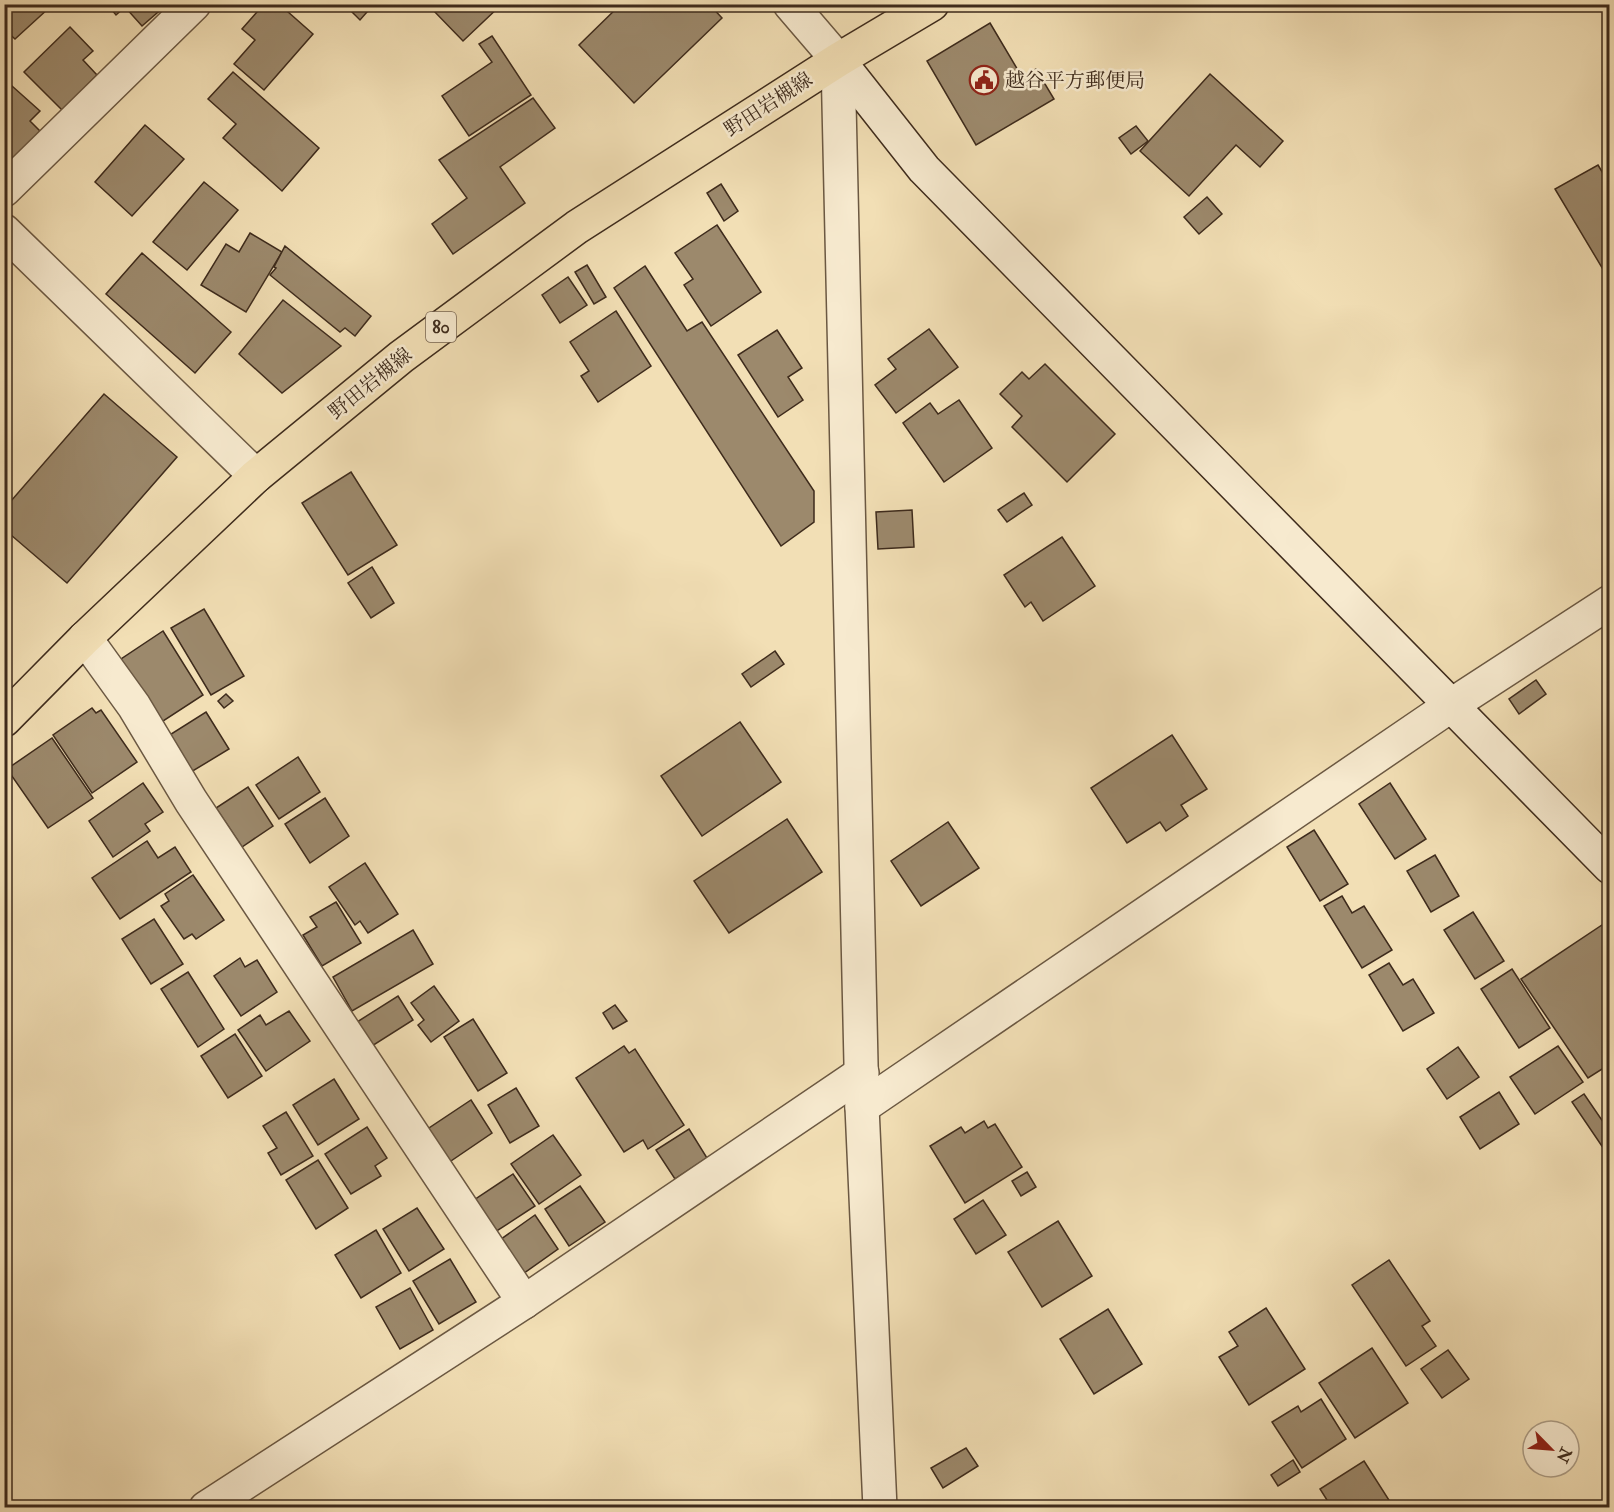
<svg xmlns="http://www.w3.org/2000/svg" width="1614" height="1512" font-family="'IM FELL Double Pica','Noto Serif JP',serif">
  <rect width="100%" height="100%" fill="#f2dfb5"/>
  <filter id="stains"><feTurbulence type="fractalNoise" baseFrequency=".00333" numOctaves="4"/><feColorMatrix values="0 0 0 0 .2 0 0 0 0 .09 0 0 0 0 .02 0 0 0 .5 -.17"/></filter>
  <radialGradient id="worn" r=".72"><stop offset=".6" stop-color="#630" stop-opacity="0"/><stop offset="1" stop-color="#630" stop-opacity=".3"/></radialGradient>
  <g fill="#9c896c" stroke="#3e2b1c" stroke-width="1.5">
    <path d="M4,4H46L49,8L15,39L4,29Z"/>
    <path d="M107,4H164L165,6L142,26L125,7L116,15Z"/>
    <path d="M264,4H279L313,34L264,90L234,64L255,40L242,29Z"/>
    <path d="M344,4H374L360,20Z"/>
    <path d="M432,4H502L463,41L430,7Z"/>
    <path d="M621,4H709L722,18L634,103L579,45Z"/>
    <path d="M990,23L1022,77L1036,69L1054,99L976,145L927,61Z"/>
    <path d="M70,27L93,51L83,60L97,75L62,110L24,72Z"/>
    <path d="M492,36L531,95L469,136L442,96L492,62L479,44Z"/>
    <path d="M233,72L319,148L282,191L223,138L236,124L208,99Z"/>
    <path d="M1210,74L1283,141L1260,167L1236,145L1189,196L1140,151Z"/>
    <path d="M12,86L40,111L30,121L40,131L4,171V94Z"/>
    <path d="M533,98L555,128L500,167L525,203L453,254L432,224L467,198L439,160Z"/>
    <path d="M145,125L184,159L132,216L95,182Z"/>
    <path d="M1136,126L1148,141L1131,154L1119,138Z"/>
    <path d="M1598,165L1610,185V275L1607,276L1555,189Z"/>
    <path d="M204,182L238,210L187,270L153,242Z"/>
    <path d="M721,184L738,211L724,221L707,193Z"/>
    <path d="M1207,197L1222,214L1199,234L1184,217Z"/>
    <path d="M717,225L761,292L711,326L684,285L693,279L675,253Z"/>
    <path d="M250,233L282,252L246,312L201,285L226,244L239,252Z"/>
    <path d="M285,246L371,316L355,336L345,328L340,332L270,275L276,268L274,267Z"/>
    <path d="M142,253L231,332L195,373L106,294Z"/>
    <path d="M587,265L606,297L594,304L575,272Z"/>
    <path d="M645,266L687,331L702,322L814,491V522L781,546L614,288Z"/>
    <path d="M568,277L587,305L560,323L542,295Z"/>
    <path d="M283,300L341,346L282,393L239,354Z"/>
    <path d="M616,311L651,366L598,402L581,376L589,371L570,342Z"/>
    <path d="M929,329L958,367L896,413L875,385L896,369L888,359Z"/>
    <path d="M777,330L802,368L788,377L803,400L778,417L738,355Z"/>
    <path d="M1045,364L1115,434L1067,482L1012,427L1022,416L1000,394L1022,372L1029,379Z"/>
    <path d="M104,394L177,457L67,583L4,529V509Z"/>
    <path d="M959,400L992,448L944,482L903,423L930,403L938,414Z"/>
    <path d="M351,472L397,545L348,575L302,503Z"/>
    <path d="M1024,493L1032,505L1007,522L998,510Z"/>
    <path d="M912,510L914,547L878,549L876,512Z"/>
    <path d="M1062,537L1095,586L1043,621L1031,602L1025,607L1004,575Z"/>
    <path d="M372,567L394,603L371,618L348,583Z"/>
    <path d="M204,609L244,676L211,695L171,628Z"/>
    <path d="M163,631L203,695L157,725L118,661Z"/>
    <path d="M775,651L784,664L751,687L742,674Z"/>
    <path d="M1536,680L1546,694L1519,714L1509,699Z"/>
    <path d="M226,694L233,701L224,708L218,701Z"/>
    <path d="M92,708L96,713L101,710L137,762L92,793L53,735Z"/>
    <path d="M206,712L229,749L191,772L168,736Z"/>
    <path d="M740,722L781,782L702,836L661,776Z"/>
    <path d="M1172,735L1207,789L1181,805L1188,816L1166,831L1160,822L1127,843L1091,788Z"/>
    <path d="M52,738L93,798L48,828L7,769Z"/>
    <path d="M298,757L320,792L279,819L256,785Z"/>
    <path d="M143,783L163,812L145,824L150,831L113,857L89,821Z"/>
    <path d="M1390,783L1426,839L1395,859L1359,804Z"/>
    <path d="M248,787L273,826L242,847L216,808Z"/>
    <path d="M325,798L349,836L310,863L285,824Z"/>
    <path d="M787,819L822,872L729,933L694,881Z"/>
    <path d="M948,822L979,868L921,906L891,861Z"/>
    <path d="M1314,830L1348,884L1320,901L1287,847Z"/>
    <path d="M147,841L158,858L175,847L191,872L120,919L92,878Z"/>
    <path d="M1435,855L1459,896L1431,912L1407,871Z"/>
    <path d="M365,863L398,914L368,933L360,921L355,925L329,887Z"/>
    <path d="M193,875L224,920L196,939L192,934L184,939L161,906L169,901L165,894Z"/>
    <path d="M1342,896L1352,913L1364,906L1392,950L1362,968L1324,906Z"/>
    <path d="M336,902L361,943L322,966L303,935L317,927L310,917Z"/>
    <path d="M1473,912L1504,961L1475,979L1444,930Z"/>
    <path d="M154,919L183,964L151,984L122,939Z"/>
    <path d="M1602,925L1610,936V1064L1588,1078L1521,979Z"/>
    <path d="M413,930L433,964L352,1011L333,977Z"/>
    <path d="M240,958L245,967L257,960L277,992L241,1016L214,976Z"/>
    <path d="M1389,963L1403,985L1413,979L1434,1013L1403,1031L1369,975Z"/>
    <path d="M1512,969L1550,1028L1519,1048L1481,989Z"/>
    <path d="M188,972L224,1029L198,1047L161,989Z"/>
    <path d="M434,986L459,1021L431,1042L418,1025L424,1020L411,1003Z"/>
    <path d="M398,996L413,1020L372,1046L357,1022Z"/>
    <path d="M615,1005L627,1021L613,1029L603,1013Z"/>
    <path d="M289,1011L310,1041L266,1071L238,1030L260,1015L266,1025Z"/>
    <path d="M473,1019L507,1073L478,1091L444,1037Z"/>
    <path d="M235,1034L262,1076L228,1098L201,1056Z"/>
    <path d="M624,1046L629,1053L635,1049L684,1125L648,1149L643,1140L624,1152L576,1078Z"/>
    <path d="M1558,1046L1583,1082L1535,1114L1510,1077Z"/>
    <path d="M1458,1047L1479,1077L1447,1099L1427,1069Z"/>
    <path d="M334,1079L359,1119L318,1145L293,1105Z"/>
    <path d="M516,1088L539,1126L510,1143L488,1105Z"/>
    <path d="M1499,1092L1519,1124L1480,1149L1460,1117Z"/>
    <path d="M1584,1094L1610,1132V1158L1572,1102Z"/>
    <path d="M471,1100L492,1133L445,1165L423,1132Z"/>
    <path d="M286,1112L313,1156L281,1175L268,1153L277,1148L263,1126Z"/>
    <path d="M984,1121L988,1128L995,1124L1022,1167L965,1203L930,1146L961,1127L965,1133Z"/>
    <path d="M367,1127L387,1158L375,1166L381,1176L351,1194L325,1154Z"/>
    <path d="M689,1129L707,1158L675,1179L656,1150Z"/>
    <path d="M553,1135L581,1175L539,1204L511,1164Z"/>
    <path d="M318,1160L348,1208L316,1229L286,1180Z"/>
    <path d="M1027,1172L1036,1187L1021,1196L1012,1181Z"/>
    <path d="M513,1174L535,1206L492,1234L471,1202Z"/>
    <path d="M580,1186L605,1222L569,1246L545,1209Z"/>
    <path d="M983,1200L1006,1235L976,1254L954,1219Z"/>
    <path d="M417,1208L444,1249L409,1271L383,1229Z"/>
    <path d="M535,1215L558,1249L520,1276L497,1242Z"/>
    <path d="M1058,1221L1092,1276L1042,1307L1008,1252Z"/>
    <path d="M376,1230L401,1273L361,1298L335,1255Z"/>
    <path d="M450,1259L476,1302L439,1324L413,1281Z"/>
    <path d="M1389,1260L1430,1321L1422,1326L1436,1346L1406,1366L1352,1285Z"/>
    <path d="M410,1288L433,1330L400,1349L376,1307Z"/>
    <path d="M1266,1308L1305,1369L1249,1405L1219,1357L1238,1346L1229,1332Z"/>
    <path d="M1108,1309L1142,1364L1094,1394L1060,1339Z"/>
    <path d="M1372,1348L1408,1403L1355,1438L1319,1383Z"/>
    <path d="M1448,1350L1469,1379L1442,1398L1421,1369Z"/>
    <path d="M1321,1399L1346,1439L1302,1468L1272,1422L1298,1406L1301,1412Z"/>
    <path d="M966,1448L978,1466L943,1488L931,1468Z"/>
    <path d="M1293,1460L1300,1472L1278,1486L1271,1475Z"/>
    <path d="M1364,1461L1394,1508H1332L1320,1489Z"/>
  </g>
  <g fill="none" stroke-linecap="round" stroke-linejoin="round">
    <g stroke="#6b5842" stroke-width="36">
      <g id="street">
        <path d="M790,4L838,60L862,1107L880,1508"/>
        <path d="M4,190L194,4"/>
        <path d="M4,231L256,476"/>
        <path d="M85,638L134,706L191,801L524,1302"/>
        <path d="M862,1107L1450,706L1610,602"/>
        <path d="M206,1508L524,1302L862,1073"/>
      </g>
    </g>
    <g stroke="#3e2b1c" stroke-width="36">
      <path id="secondary" d="M838,60L924,169L1610,867"/>
    </g>
    <g stroke="#3e2b1c" stroke-width="36">
      <path id="primary" d="M4,720L85,638L256,476L401,357L577,227L838,60L932,4"/>
    </g>
    <use href="#street" stroke="#f7eacf" stroke-width="33"/>
    <use href="#secondary" stroke="#f7eacf" stroke-width="33"/>
    <use href="#primary" stroke="#f2dfb5" stroke-width="33"/>
  </g>
  <defs>
    <g id="civic-ring" transform="scale(1.5)"><circle r="9.5" fill="#f7eacf" stroke="#8f2418" stroke-width="1.5"/><path d="M-.6-6.5H3V-4.5H.6V-3L4-1V1h2V6H-6V1h2V-1L-.6-3ZM-1.2 2.5V6h2.4V2.5Z" fill="#8f2418"/></g>
  </defs>
  <g fill-rule="evenodd">
    <use href="#civic-ring" x="984" y="80"/>
  </g>
  <g text-anchor="middle" stroke-width="5" stroke-linejoin="round" paint-order="stroke">
    <rect fill="#f7eacf" stroke="#766452" stroke-width="1.5" x="426" y="312" width="30" height="30" rx="4.5"/>
    <g font-size="18" font-weight="bold" fill="#3e2b1c">
      <text x="441" y="333">80</text>
    </g>
    <g font-size="20" fill="#3e2b1c" stroke="#f7eacf" text-anchor="start">
      <text x="1005" y="87">越谷平方郵便局</text>
    </g>
    <g font-size="20" fill="#3e2b1c" stroke="#f7eacf">
      <text transform="translate(768 104) rotate(-33)" y="7">野田岩槻線</text>
      <text transform="translate(370 383) rotate(-39)" y="7">野田岩槻線</text>
    </g>
  </g>
  <rect width="1614" height="1512" fill="none" stroke="#f2dfb5" stroke-width="24"/>
  <rect x="6" y="6" width="1602" height="1500" fill="none" stroke="#3e2b1c" stroke-width="3"/>
  <rect x="12" y="12" width="1590" height="1488" fill="none" stroke="#3e2b1c" stroke-width="1.5"/>
  <g transform="translate(1551 1449) rotate(115)"><circle r="28" fill="#f7eacf" stroke="#ad9e87" stroke-width="1.5"/>
  <path d="M0-4.5L10 22L0 15L-10 22Z" fill="#8f2418"/>
  <text y="-9" font-size="16" font-weight="bold" text-anchor="middle" fill="#3e2b1c">N</text>
  </g>
  <rect width="100%" height="100%" filter="url(#stains)"/>
  <rect width="100%" height="100%" fill="url(#worn)"/>
</svg>
